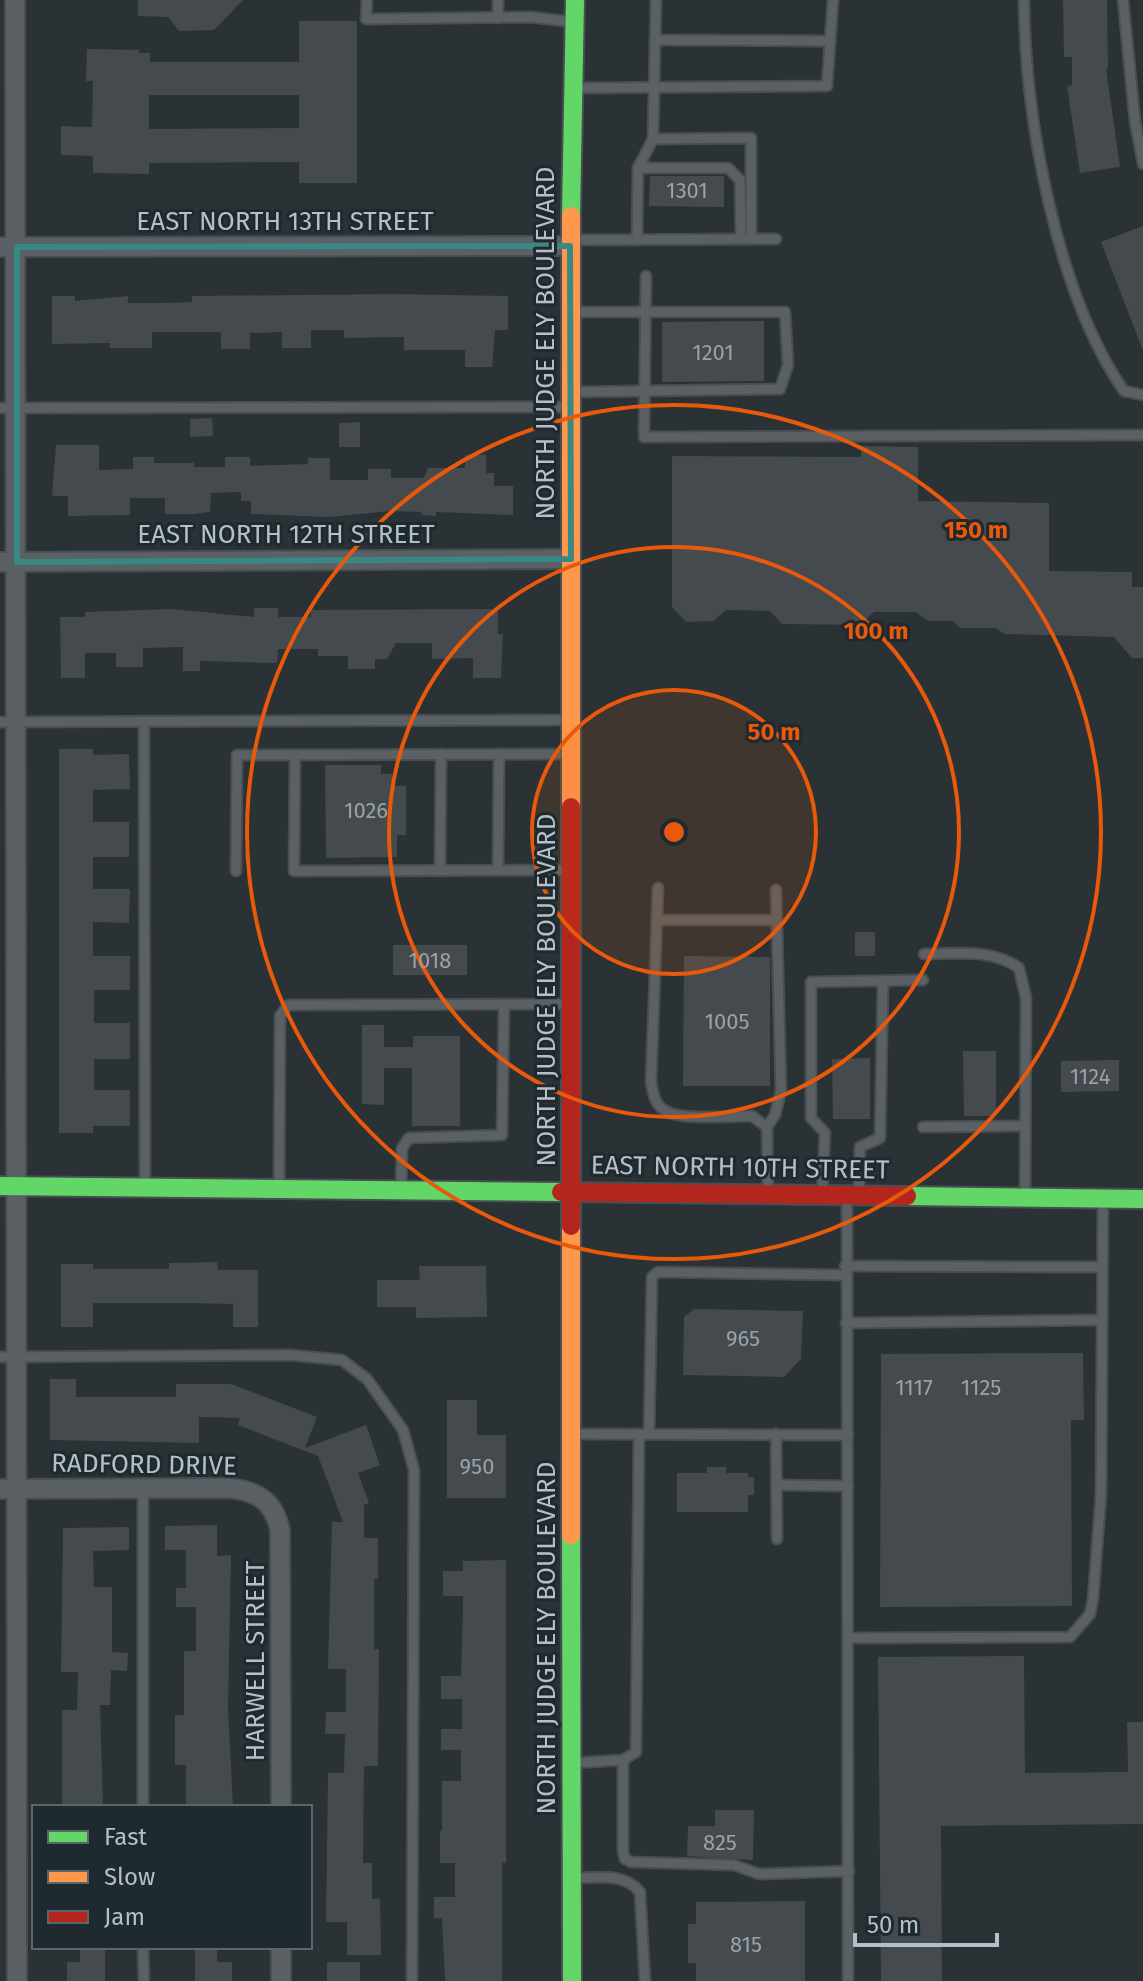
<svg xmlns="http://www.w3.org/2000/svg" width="1143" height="1981" font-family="'Fira Sans',sans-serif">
  <rect width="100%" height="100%" fill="#2a3236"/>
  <g fill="#444a4e" fill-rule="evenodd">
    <path d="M138,0H243L214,30L179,31L168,17L138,16Z"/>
    <path d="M1063,0H1107L1108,68L1106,69L1120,167L1080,173L1067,86L1072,85V57H1064Z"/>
    <path d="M299,21H357V183H299V162L149,163V174L93,173V156L61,155V126L92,127L93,81H86L87,49L139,50V53H150V62H299ZM149,95H299V128L149,129Z"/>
    <path d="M650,176H724V207L649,206Z"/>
    <path d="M1143,226V348H1142L1101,242Z"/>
    <path d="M393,294L508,296V330H495L492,367H465V350H404V337L344,338V330H311V348H282V332L250,333V349H221V332H152V348H110V343L52,344V296H75V301L128,296V303H165L192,302V296Z"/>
    <path d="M764,321V381L662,382V322Z"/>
    <path d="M212,418L213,436L190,437V419Z"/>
    <path d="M360,422V447H339V423Z"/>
    <path d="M56,445H99V470L133,469V457H154V463H194V467H225V457H250V466L308,464V458H330V480H368V469H391V478H424L428,468H465V455H486V473H494V486H513V515L436,512V516L421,515L422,512L391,511L329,517L251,514V501H241V492L211,493L210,512L194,514H165V498H130V515L68,516V496H52Z"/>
    <path d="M861,446L918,447V501L1049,503V571L1132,572V587H1143V658H1132L1114,637L1005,634L995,628H960L953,621H928L916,612H874L860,625L782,624L770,611L726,610L714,621L686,622L672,607V456L861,457Z"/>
    <path d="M254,608H278V617H311V610L498,609V634H503L501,678H473V658L432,659V643H396L387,659H375V669H348V656H318V649H278L277,663L200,661V671H183V647L143,648V667H116V653H85V678H61L60,617H85V612L171,609L254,617Z"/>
    <path d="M59,749H93V755L129,754L130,789L93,790V822H129V857H93V889H130L129,923L93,922V956H130V990H94V1023H130V1059H94V1090H130V1126H93V1133H59Z"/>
    <path d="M325,765H381V774H392V786H406V835H397V857L326,858Z"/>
    <rect x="855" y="932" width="20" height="24"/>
    <rect x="393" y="945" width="74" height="30"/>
    <path d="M684,956L770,957V1086H683Z"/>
    <path d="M362,1025H384V1047H413V1036H460V1126H412V1068H384V1105L362,1104Z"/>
    <path d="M963,1051H996V1116H964Z"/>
    <path d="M870,1058V1119H833L832,1059Z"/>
    <path d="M1119,1060V1091L1061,1092V1061Z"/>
    <path d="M217,1262L218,1270H258V1327H233V1304L188,1303H93V1327H61V1264H93V1269H169V1263Z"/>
    <path d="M419,1266H486L487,1317L416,1318V1307H377V1280H420Z"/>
    <path d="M694,1309L803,1311L801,1359L784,1377L683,1375L684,1317Z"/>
    <path d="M1083,1353L1084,1420H1071L1072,1606L880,1607L881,1354Z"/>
    <path d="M50,1379H76V1397H176V1384H231L317,1417L305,1448L366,1425L380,1465L358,1473L369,1503L364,1505V1538H378V1579H374V1649H379L378,1766H364L363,1863H372V1899L380,1898L381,1955H347V1922H326L328,1773H344L345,1734H325L326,1712H346V1669H328L332,1522H343L318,1456L238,1425L240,1418L199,1417V1443L50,1440Z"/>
    <path d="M447,1400H477V1435H506V1498H447Z"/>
    <path d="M707,1467H726V1473H748V1477H754V1495H748V1512H677V1473H707Z"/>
    <path d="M217,1525V1556L231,1555L228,1708L233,1807H186V1765H175V1715H184V1651H196V1607H176V1588H186V1550H165V1526Z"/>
    <path d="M129,1527V1550L93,1551L94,1587H112V1652L128,1653L127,1671L111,1670L110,1705H100L103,1807H62V1710H77L78,1672H61L63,1528Z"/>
    <path d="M506,1560V1863H502V1981H445L442,1918H434V1897H455V1863H440V1831H442V1781H461V1750H441V1729H462V1699H441V1676H461L463,1606V1596H443V1571H463V1561Z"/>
    <path d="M1024,1656L1025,1773L1128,1772L1127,1722H1143V1824L941,1826L942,1981H881L878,1657Z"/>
    <path d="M715,1810H754L753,1860L687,1856L688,1826H715Z"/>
    <path d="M805,1901V1981H696V1963H688V1924H696V1902Z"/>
    <path d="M80,1947H105V1981H67V1962H80Z"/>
    <path d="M195,1947H217V1962H232V1981H195Z"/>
    <rect x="327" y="1962" width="33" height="19"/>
  </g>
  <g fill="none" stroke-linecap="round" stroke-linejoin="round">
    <g stroke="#484e51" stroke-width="13">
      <g id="lane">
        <path d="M367,0L366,19L531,17L572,22"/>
        <path d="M1024,0C1025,118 1056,293 1124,391L1143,395"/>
        <path d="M1123,0L1135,121L1143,164"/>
        <path d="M498,18V0"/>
        <path d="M655,40L830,41"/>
        <path d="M574,88L827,86L833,0"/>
        <path d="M653,139L751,138V239"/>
        <path d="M638,168H728L740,180L741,239"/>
        <path d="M571,240L776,239"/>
        <path d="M637,240L638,168L653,139L656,0"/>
        <path d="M646,276L644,437L1143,435"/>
        <path d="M572,312H785L788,365L780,389L574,392"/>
        <path d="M0,408L569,407"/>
        <path d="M144,721L145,1187"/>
        <path d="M0,722L569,720"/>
        <path d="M295,755L294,871L567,870"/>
        <path d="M498,870L499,754"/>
        <path d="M236,871L237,755L568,754"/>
        <path d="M440,871L441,754"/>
        <path d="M658,888L651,1083C653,1093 655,1104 664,1110C679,1121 733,1116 752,1116L767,1127L768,1193"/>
        <path d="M657,920H776"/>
        <path d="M924,954C956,954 991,948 1019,968L1026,998L1025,1194"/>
        <path d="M767,1127L775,1115L781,1091L776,890"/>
        <path d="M923,1127L1025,1126"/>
        <path d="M279,1188L280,1016L288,1005L570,1004"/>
        <path d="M401,1189L402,1148L409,1138L502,1135L504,1004"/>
        <path d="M859,1193L860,1147L880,1138L883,981"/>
        <path d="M822,1194L825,1133L811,1118V982L923,980"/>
        <path d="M847,1198L848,1981"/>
        <path d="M845,1266L1101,1267"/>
        <path d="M846,1323L1101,1320"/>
        <path d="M0,1357L289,1355L342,1360L367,1379L403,1430L414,1470L412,1981"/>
        <path d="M575,1434L848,1435"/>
        <path d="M649,1434L652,1277L658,1272L845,1275"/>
        <path d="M776,1434L777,1539"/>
        <path d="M776,1485L848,1486"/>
        <path d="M143,1489V1807"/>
        <path d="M848,1638L1070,1637L1090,1614L1093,1599L1101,1495L1103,1202"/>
        <path d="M623,1760V1851L625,1859L631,1862L734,1865L759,1874L849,1871"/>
        <path d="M573,1763L623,1760L636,1752L639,1434"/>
        <path d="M575,1878C598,1878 624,1872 640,1892L645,1981"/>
        <path d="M143,1947L144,1981"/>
      </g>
    </g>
    <g stroke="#484e51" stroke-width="22">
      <g id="street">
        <path d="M15,0L17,1981"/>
        <path d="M0,247L570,246"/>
        <path d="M0,562L571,559"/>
        <path d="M0,1489L229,1488C257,1491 274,1501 280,1530L281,1807"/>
        <path d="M281,1947V1981"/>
      </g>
    </g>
    <g stroke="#484e51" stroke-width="22">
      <g id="fast">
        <path d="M571,216L575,0"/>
        <path d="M0,1186L561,1192"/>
        <path d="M907,1196L1143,1199"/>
        <path d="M571,1535L572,1981"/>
      </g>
    </g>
    <g stroke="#484e51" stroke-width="22">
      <g id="slow">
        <path d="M571,216V807"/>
        <path d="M571,1226V1535"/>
      </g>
    </g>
    <g stroke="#484e51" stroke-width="22">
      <g id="jam">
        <path d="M571,807V1226"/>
        <path d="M561,1192L907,1196"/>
      </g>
    </g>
    <use href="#lane" stroke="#5a6064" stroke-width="9"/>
    <use href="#street" stroke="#5a6064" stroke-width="18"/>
    <use href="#fast" stroke="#63d668" stroke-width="18"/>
    <use href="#slow" stroke="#ff974d" stroke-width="18"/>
    <use href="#jam" stroke="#b3261e" stroke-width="18"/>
  </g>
  <path fill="none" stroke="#388884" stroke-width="6" stroke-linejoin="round" d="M570,246L571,559L17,562V247Z"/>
  <circle cx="674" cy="832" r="142" fill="#e8590c" fill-opacity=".12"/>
  <g fill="none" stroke="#e8590c" stroke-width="4">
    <circle cx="674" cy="832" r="142"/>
    <circle cx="674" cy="832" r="285"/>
    <circle cx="674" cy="832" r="427"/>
  </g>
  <g text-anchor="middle" stroke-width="6" stroke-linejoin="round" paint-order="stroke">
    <g font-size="22" fill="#99a2a9">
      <text x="687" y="198">1301</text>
      <text x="713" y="360">1201</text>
      <text x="366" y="818">1026</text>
      <text x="430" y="968">1018</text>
      <text x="727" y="1029">1005</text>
      <text x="1090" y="1084">1124</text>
      <text x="743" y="1346">965</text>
      <text x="914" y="1395">1117</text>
      <text x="981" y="1395">1125</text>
      <text x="477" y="1474">950</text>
      <text x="720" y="1850">825</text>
      <text x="746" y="1952">815</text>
    </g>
    <g font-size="26" fill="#b5bfc7" stroke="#1e2930">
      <text x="285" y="230">EAST NORTH 13TH STREET</text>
      <text transform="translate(545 343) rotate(-90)" y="9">NORTH JUDGE ELY BOULEVARD</text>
      <text x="286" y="543">EAST NORTH 12TH STREET</text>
      <text transform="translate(546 990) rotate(-90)" y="9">NORTH JUDGE ELY BOULEVARD</text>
      <text transform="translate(740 1167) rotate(1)" y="9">EAST NORTH 10TH STREET</text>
      <text transform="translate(144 1464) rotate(1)" y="9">RADFORD DRIVE</text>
      <text transform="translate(546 1638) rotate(-90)" y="9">NORTH JUDGE ELY BOULEVARD</text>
      <text transform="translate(255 1661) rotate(-90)" y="9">HARWELL STREET</text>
    </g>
  </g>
  <circle cx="674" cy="832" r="12" fill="#e8590c" stroke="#1e2930" stroke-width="4"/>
  <g font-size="24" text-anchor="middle" font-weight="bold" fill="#e8590c" stroke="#1e2930" stroke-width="6" stroke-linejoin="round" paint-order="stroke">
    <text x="976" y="538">150 m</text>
    <text x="876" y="639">100 m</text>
    <text x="774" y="740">50 m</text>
  </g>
  <rect x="32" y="1805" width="280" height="144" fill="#1e2930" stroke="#5a656c" stroke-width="2"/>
  <rect x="48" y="1831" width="40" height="12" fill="#63d668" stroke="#5a656c" stroke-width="2"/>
  <text x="104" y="1845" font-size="24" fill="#b5bfc7">Fast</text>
  <rect x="48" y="1871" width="40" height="12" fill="#ff974d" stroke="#5a656c" stroke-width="2"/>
  <text x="104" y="1885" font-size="24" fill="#b5bfc7">Slow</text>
  <rect x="48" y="1911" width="40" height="12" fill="#b3261e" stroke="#5a656c" stroke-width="2"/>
  <text x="104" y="1925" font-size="24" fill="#b5bfc7">Jam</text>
  <path d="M855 1933v12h142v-12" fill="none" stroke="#b5bfc7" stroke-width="4"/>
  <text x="867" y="1933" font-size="24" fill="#b5bfc7" stroke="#1e2930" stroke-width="6" paint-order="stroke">50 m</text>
</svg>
